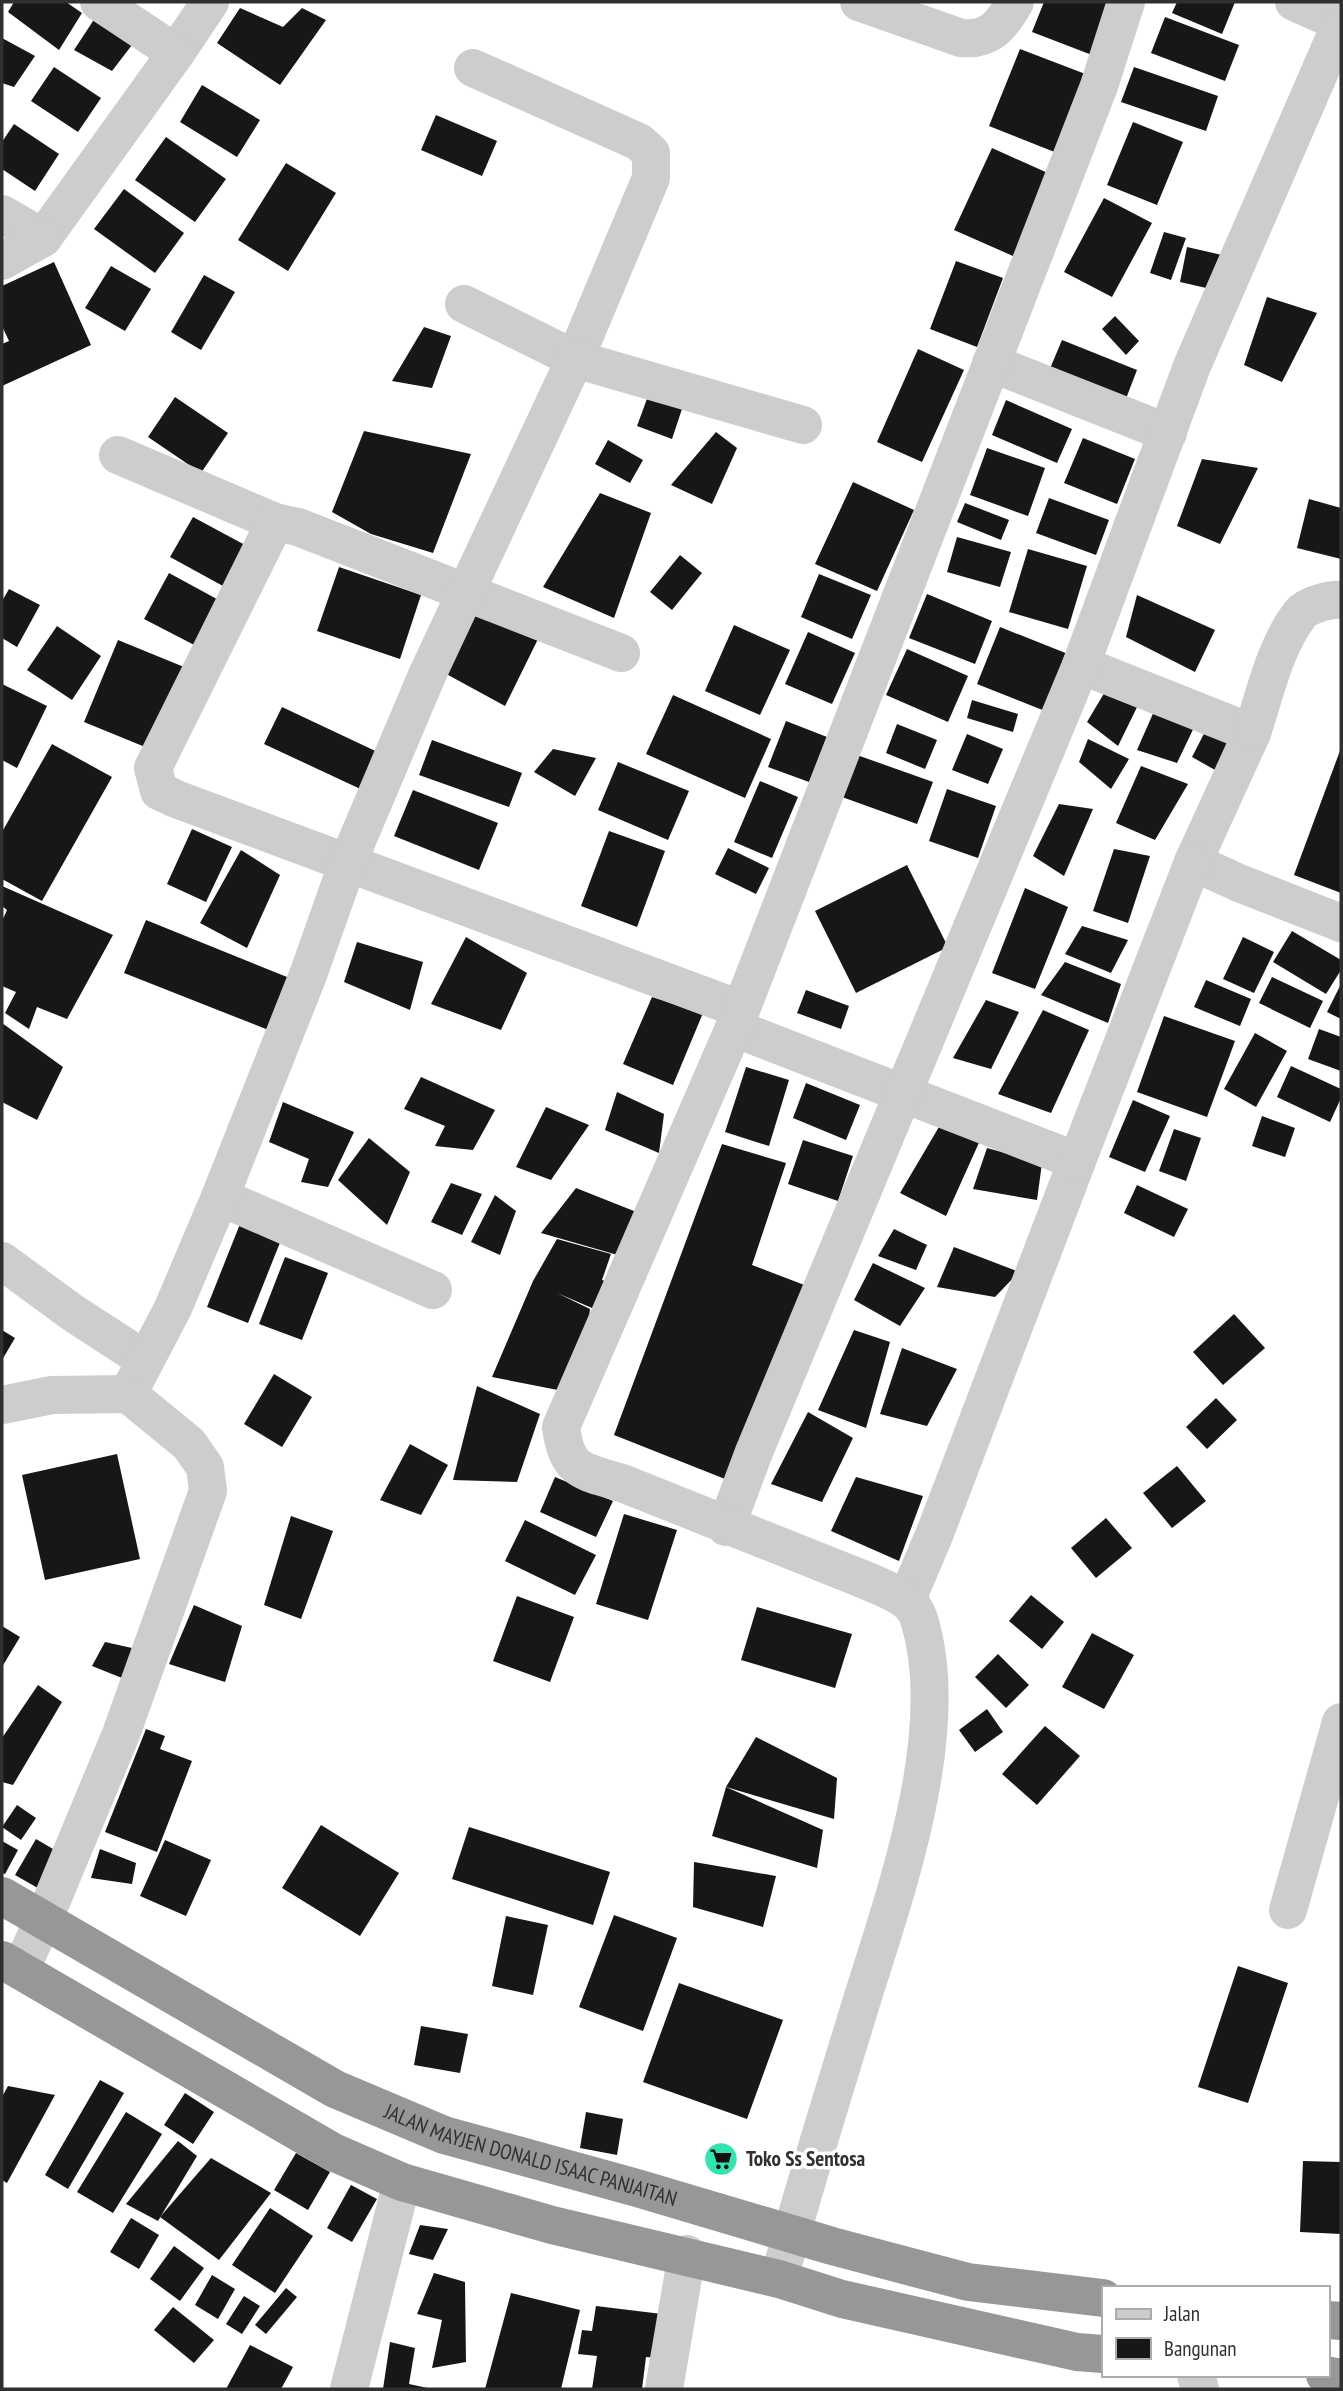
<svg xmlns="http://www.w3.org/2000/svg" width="1343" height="2391" font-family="'PT Sans Narrow',sans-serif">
  <rect width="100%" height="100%" fill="#fff"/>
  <g fill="#171717">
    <path d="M14,2H66L82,13L59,50L8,12Z"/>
    <path d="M1044,2H1113L1092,55L1032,32Z"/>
    <path d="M1177,2H1235L1222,34L1172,13Z"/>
    <path d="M240,8L283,27L302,8L326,20L280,85L217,43Z"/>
    <path d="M1165,17L1239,45L1225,81L1151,53Z"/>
    <path d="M95,18L135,41L112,71L74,50Z"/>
    <path d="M2,38L35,56L14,87L2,83Z"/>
    <path d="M1020,49L1088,75L1057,153L989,126Z"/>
    <path d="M54,67L101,98L78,132L31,101Z"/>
    <path d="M1134,67L1218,96L1206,131L1121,102Z"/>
    <path d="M202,85L260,120L237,157L180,122Z"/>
    <path d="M436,115L497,141L482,176L421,150Z"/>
    <path d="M1133,122L1183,142L1157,205L1107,185Z"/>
    <path d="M14,124L59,154L35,191L2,169V142Z"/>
    <path d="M166,137L226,179L195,222L135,180Z"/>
    <path d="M992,148L1050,174L1013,256L954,230Z"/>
    <path d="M286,163L336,193L288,271L238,240Z"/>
    <path d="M124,189L184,233L155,273L94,229Z"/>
    <path d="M1104,198L1152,223L1112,297L1064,272Z"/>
    <path d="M1164,232L1186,238L1171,280L1150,273Z"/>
    <path d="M1187,247L1222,255L1215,290L1180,282Z"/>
    <path d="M956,261L1003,278L977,347L930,329Z"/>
    <path d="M54,262L91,345L2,386V344L9,341L2,326V286Z"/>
    <path d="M111,266L151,289L125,331L85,308Z"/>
    <path d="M204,275L235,292L201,350L171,332Z"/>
    <path d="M1267,297L1317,313L1282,382L1244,365Z"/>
    <path d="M1115,316L1139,341L1126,355L1102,329Z"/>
    <path d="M424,327L451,336L432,388L392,381Z"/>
    <path d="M1062,340L1137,370L1122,409L1046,378Z"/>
    <path d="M918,349L964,370L922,462L877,442Z"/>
    <path d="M651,388L685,400L672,439L637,426Z"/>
    <path d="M175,397L228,433L201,473L148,437Z"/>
    <path d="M1006,400L1072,429L1057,463L992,435Z"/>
    <path d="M364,431L471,454L433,553L371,534L332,512Z"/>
    <path d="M716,432L737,448L712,504L671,485Z"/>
    <path d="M1083,438L1135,459L1117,504L1064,483Z"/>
    <path d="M608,440L643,460L630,483L595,464Z"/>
    <path d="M987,448L1045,468L1028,516L970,495Z"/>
    <path d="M1202,459L1258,468L1220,544L1177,526Z"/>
    <path d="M853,482L914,510L877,591L815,564Z"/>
    <path d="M600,493L651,513L614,618L543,587Z"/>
    <path d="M1049,498L1109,520L1096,555L1036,533Z"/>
    <path d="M1309,499L1341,508V559L1297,548Z"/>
    <path d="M965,503L1009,520L1001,540L957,522Z"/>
    <path d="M193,517L245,545L223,586L170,557Z"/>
    <path d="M957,537L1011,552L1000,587L947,572Z"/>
    <path d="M1028,549L1087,566L1068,629L1009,612Z"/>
    <path d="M680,555L702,573L672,610L650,592Z"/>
    <path d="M339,567L421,595L400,659L317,631Z"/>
    <path d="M169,573L226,604L202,649L144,619Z"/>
    <path d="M819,574L871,595L852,639L801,617Z"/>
    <path d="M9,589L40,605L17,647L2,638V601Z"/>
    <path d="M927,594L992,621L975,664L909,638Z"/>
    <path d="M1137,595L1215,630L1195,672L1126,637Z"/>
    <path d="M476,609L539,637L505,706L439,670Z"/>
    <path d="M734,625L790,650L760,715L705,691Z"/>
    <path d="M57,626L101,656L72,700L27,670Z"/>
    <path d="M1000,627L1068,654L1045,711L977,684Z"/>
    <path d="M808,632L855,653L832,704L785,684Z"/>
    <path d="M118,640L184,667L150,749L84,722Z"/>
    <path d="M907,649L968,676L948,722L886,695Z"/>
    <path d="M2,684L47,706L17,768L2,760Z"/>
    <path d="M1106,690L1142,697L1118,746L1087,722Z"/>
    <path d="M673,695L771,739L745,798L646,754Z"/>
    <path d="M972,700L1018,714L1013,732L967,718Z"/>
    <path d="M282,707L386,756L369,793L264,744Z"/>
    <path d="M1155,709L1198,719L1177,763L1137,750Z"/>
    <path d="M1211,720L1237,737L1215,770L1192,757Z"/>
    <path d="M786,721L827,737L809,782L768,767Z"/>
    <path d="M897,724L937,740L925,769L886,753Z"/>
    <path d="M967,734L1003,749L988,784L952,770Z"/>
    <path d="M1088,739L1129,759L1111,789L1079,762Z"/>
    <path d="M432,740L522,773L509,807L419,775Z"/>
    <path d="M52,744L112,777L42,901L2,879V832Z"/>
    <path d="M1341,748V893L1294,875Z"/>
    <path d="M553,749L596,758L575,796L534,772Z"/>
    <path d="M857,755L933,782L917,824L842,797Z"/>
    <path d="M618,762L689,791L668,840L598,810Z"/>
    <path d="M1141,766L1188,784L1155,840L1116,823Z"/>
    <path d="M760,781L798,797L772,858L734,842Z"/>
    <path d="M947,789L996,806L978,858L929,841Z"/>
    <path d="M413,790L498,823L479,870L394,836Z"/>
    <path d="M1059,804L1093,809L1064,876L1033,856Z"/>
    <path d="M192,829L232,847L206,902L167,884Z"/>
    <path d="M609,831L665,851L637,927L581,906Z"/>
    <path d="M728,848L769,868L756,894L715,874Z"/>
    <path d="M1114,849L1150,856L1128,923L1093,911Z"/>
    <path d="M241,850L280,875L247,948L200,923Z"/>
    <path d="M907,865L948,947L856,993L815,911Z"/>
    <path d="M2,886L113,935L67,1019L37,1007L29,1029L5,1013L16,992L2,986V921L7,910L2,906Z"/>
    <path d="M1025,888L1068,907L1035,989L992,973Z"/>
    <path d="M146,920L292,979L271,1031L124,973Z"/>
    <path d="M1082,926L1128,940L1111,973L1065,954Z"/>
    <path d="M1292,931L1341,960V970L1326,994L1273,962Z"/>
    <path d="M466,937L527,973L501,1030L431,1004Z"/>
    <path d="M1243,937L1274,952L1254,993L1223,979Z"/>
    <path d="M357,942L423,962L410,1010L344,982Z"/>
    <path d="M1065,962L1121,984L1108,1023L1041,995Z"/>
    <path d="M1272,977L1323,1001L1310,1028L1259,1003Z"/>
    <path d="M1206,980L1251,999L1240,1026L1194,1007Z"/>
    <path d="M1341,984V1019L1327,1012Z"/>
    <path d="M806,990L849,1006L841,1029L797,1013Z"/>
    <path d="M652,997L703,1013L673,1085L623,1064Z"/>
    <path d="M986,1000L1019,1012L991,1069L953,1058Z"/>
    <path d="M1043,1010L1089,1030L1051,1113L998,1094Z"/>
    <path d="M1164,1016L1235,1041L1207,1117L1137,1092Z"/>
    <path d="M2,1023L63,1067L37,1120L2,1102Z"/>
    <path d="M1319,1029L1341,1037V1071L1308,1059Z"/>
    <path d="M1255,1033L1287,1051L1256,1107L1224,1089Z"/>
    <path d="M1291,1066L1341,1089V1098L1330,1122L1277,1097Z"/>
    <path d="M746,1067L789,1080L769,1146L725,1132Z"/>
    <path d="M421,1077L495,1110L473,1150L435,1146L445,1126L404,1109Z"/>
    <path d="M806,1083L860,1105L846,1140L793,1118Z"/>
    <path d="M617,1092L664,1114L659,1153L605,1130Z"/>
    <path d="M1133,1100L1170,1116L1145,1172L1109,1157Z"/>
    <path d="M283,1102L354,1132L328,1187L301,1182L309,1159L269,1142Z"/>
    <path d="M546,1107L589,1125L551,1180L516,1167Z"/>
    <path d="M946,1115L982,1136L946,1216L900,1193Z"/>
    <path d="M1262,1116L1295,1128L1285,1157L1252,1146Z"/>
    <path d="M1174,1129L1201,1138L1186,1181L1159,1171Z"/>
    <path d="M369,1138L410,1172L387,1225L338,1180Z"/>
    <path d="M803,1140L853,1156L838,1201L788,1184Z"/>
    <path d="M722,1144L786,1163L752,1265L807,1286L725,1479L614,1435Z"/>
    <path d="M987,1148L1042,1163L1037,1200L973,1189Z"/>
    <path d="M451,1183L482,1194L462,1235L431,1222Z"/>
    <path d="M1137,1185L1188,1209L1174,1237L1124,1213Z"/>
    <path d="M576,1188L644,1215L621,1256L541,1233Z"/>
    <path d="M495,1195L516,1211L500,1255L471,1242Z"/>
    <path d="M240,1224L281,1240L248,1323L207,1307Z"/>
    <path d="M894,1229L927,1245L916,1270L878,1256Z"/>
    <path d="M557,1239L611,1254L602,1280L614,1284L599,1311L557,1293L590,1309L584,1361L568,1392L492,1377L533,1281Z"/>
    <path d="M954,1247L1019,1272L995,1297L937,1287Z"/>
    <path d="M285,1257L328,1273L302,1340L259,1324Z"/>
    <path d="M873,1263L925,1288L900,1326L854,1300Z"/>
    <path d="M1234,1314L1265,1348L1223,1385L1193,1352Z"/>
    <path d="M2,1330L15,1338L2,1360Z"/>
    <path d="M854,1330L890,1342L866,1428L818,1410Z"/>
    <path d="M902,1348L957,1369L927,1426L880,1414Z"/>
    <path d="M274,1374L312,1397L282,1447L244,1424Z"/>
    <path d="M477,1386L540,1414L517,1482L453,1480Z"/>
    <path d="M1216,1398L1237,1420L1207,1449L1186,1427Z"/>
    <path d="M808,1412L853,1438L822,1502L771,1484Z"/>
    <path d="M410,1444L448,1465L421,1515L380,1500Z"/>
    <path d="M117,1454L140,1559L45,1580L22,1475Z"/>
    <path d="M1177,1466L1206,1501L1172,1528L1143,1493Z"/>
    <path d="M555,1477L613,1501L596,1537L540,1512Z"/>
    <path d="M856,1477L923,1496L899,1561L831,1531Z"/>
    <path d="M624,1514L677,1530L648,1620L596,1604Z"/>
    <path d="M291,1516L333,1531L301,1619L264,1605Z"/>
    <path d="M1106,1518L1132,1548L1096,1578L1071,1548Z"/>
    <path d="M525,1520L596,1555L575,1595L505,1561Z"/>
    <path d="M1031,1595L1064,1622L1042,1649L1009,1621Z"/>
    <path d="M517,1596L574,1617L550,1682L493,1661Z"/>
    <path d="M194,1605L242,1626L225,1682L169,1664Z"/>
    <path d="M757,1607L852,1634L835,1688L741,1660Z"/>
    <path d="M2,1626L20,1637L2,1667Z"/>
    <path d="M1092,1633L1134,1655L1104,1709L1062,1687Z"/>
    <path d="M105,1642L132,1648L127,1680L92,1666Z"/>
    <path d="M998,1654L1029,1685L1006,1708L975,1677Z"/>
    <path d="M38,1685L62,1702L13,1785L2,1782V1738Z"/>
    <path d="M987,1709L1003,1732L975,1752L959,1730Z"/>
    <path d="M1045,1726L1080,1756L1037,1805L1002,1774Z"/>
    <path d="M146,1729L165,1736L160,1749L192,1761L157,1852L105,1832Z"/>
    <path d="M756,1737L837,1778L834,1819L726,1787Z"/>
    <path d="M726,1787L823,1830L817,1868L712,1836Z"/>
    <path d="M17,1805L36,1818L21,1840L2,1827Z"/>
    <path d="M321,1825L399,1873L360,1936L282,1888Z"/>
    <path d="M469,1827L610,1872L593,1925L452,1879Z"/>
    <path d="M36,1839L65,1856L43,1891L15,1875Z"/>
    <path d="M165,1840L211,1860L186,1916L140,1896Z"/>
    <path d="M2,1841L18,1850L5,1874L2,1873Z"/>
    <path d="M100,1849L136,1863L132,1884L91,1878Z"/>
    <path d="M694,1862L776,1876L763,1927L693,1907Z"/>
    <path d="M614,1915L677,1938L643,2031L579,2007Z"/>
    <path d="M506,1916L548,1925L533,1995L492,1986Z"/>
    <path d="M1238,1966L1288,1983L1248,2103L1198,2087Z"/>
    <path d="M679,1983L783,2020L747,2119L643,2082Z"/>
    <path d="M421,2026L468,2034L460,2073L414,2065Z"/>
    <path d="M100,2080L124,2093L68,2189L45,2175Z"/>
    <path d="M8,2086L55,2095L7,2183L2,2180V2097Z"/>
    <path d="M185,2093L214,2112L193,2144L164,2125Z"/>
    <path d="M126,2112L162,2134L113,2213L77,2192Z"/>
    <path d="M586,2112L623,2119L617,2155L580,2148Z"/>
    <path d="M178,2141L197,2156L158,2221L126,2204Z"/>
    <path d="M296,2153L330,2172L308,2210L274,2190Z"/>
    <path d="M211,2158L271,2193L219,2260L160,2217Z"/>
    <path d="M1303,2161L1341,2162V2234L1300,2232Z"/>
    <path d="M351,2185L377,2199L352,2242L327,2228Z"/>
    <path d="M270,2208L313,2236L275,2293L232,2265Z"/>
    <path d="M131,2218L159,2235L139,2269L110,2252Z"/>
    <path d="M420,2225L448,2229L433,2260L409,2254Z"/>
    <path d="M174,2246L204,2268L180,2301L150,2279Z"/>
    <path d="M434,2273L465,2282L466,2362L432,2368L442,2320L417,2314Z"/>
    <path d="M212,2275L235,2289L218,2319L195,2305Z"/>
    <path d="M286,2288L297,2297L266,2334L255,2325Z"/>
    <path d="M511,2293L580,2310L561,2389H485Z"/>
    <path d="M244,2296L260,2306L242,2334L226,2324Z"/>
    <path d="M596,2306L662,2314L657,2358L646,2357L642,2389H592L597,2356L578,2354L582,2330L592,2331Z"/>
    <path d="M173,2307L214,2340L194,2363L154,2330Z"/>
    <path d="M390,2342L415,2348L409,2384L432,2389H383Z"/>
    <path d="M250,2345L293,2367L281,2389H226Z"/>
  </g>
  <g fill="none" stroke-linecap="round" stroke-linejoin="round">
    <g stroke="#cdcdcd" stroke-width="38">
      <path d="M859,2L961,38C990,41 1002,25 1015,2"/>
      <path d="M1294,2L1341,23"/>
      <path d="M176,53L210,2"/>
      <path d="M2,214L43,238L176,53L99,2"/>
      <path d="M2,261L43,238"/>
      <path d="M464,304L575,359L651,178V153L639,142L473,68"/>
      <path d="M991,363L1168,433"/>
      <path d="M118,455L275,522"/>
      <path d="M621,653L298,527L275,522L153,768L159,791L176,799L740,1009"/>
      <path d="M1081,665L1252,733L1193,862L1239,883L1341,923"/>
      <path d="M1252,733C1265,694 1275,646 1300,614C1307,605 1330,599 1341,600"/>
      <path d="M734,1028L1077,1161L935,1533L907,1599"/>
      <path d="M1077,1161L1193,862"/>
      <path d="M220,1197L433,1290"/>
      <path d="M2,1261L73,1313L144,1359"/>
      <path d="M128,1394L173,1308L220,1197L308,975L348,862L428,673L575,359L803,425"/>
      <path d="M2,1405L52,1395L128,1394L189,1444L205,1467L208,1491L121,1734L44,1919L20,1970"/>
      <path d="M726,1527L754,1452L1081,665L1192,366L1341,23"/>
      <path d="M1288,1910L1341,1722"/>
      <path d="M779,2279C804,2186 833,2095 861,2003C895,1894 954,1732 919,1619C912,1597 889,1591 870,1582L622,1483C583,1471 567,1473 561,1427L734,1028L1099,86L1126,2"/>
      <path d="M1196,2375L1200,2389"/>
      <path d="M349,2389L402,2182"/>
      <path d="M664,2389L687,2254"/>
    </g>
    <g stroke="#979797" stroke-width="38">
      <path id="s1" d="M2,1896L335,2089L444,2135L637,2188L832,2246L968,2282L1103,2298"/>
      <path d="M2,1960L333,2152L402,2182L552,2225L779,2279L842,2299L1077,2352L1103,2354"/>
      <path d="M1327,2320L1341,2321"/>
      <path d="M1325,2375L1341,2378"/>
    </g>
  </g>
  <defs>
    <g id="supermarket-disc" transform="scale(1.75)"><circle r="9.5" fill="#34e4b0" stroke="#fff"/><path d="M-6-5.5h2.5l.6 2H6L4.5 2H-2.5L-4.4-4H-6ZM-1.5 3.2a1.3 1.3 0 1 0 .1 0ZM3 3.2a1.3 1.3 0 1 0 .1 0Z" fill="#111"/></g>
  </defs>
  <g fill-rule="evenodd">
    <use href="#supermarket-disc" x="721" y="2159"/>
  </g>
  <g text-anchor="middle" stroke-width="7" stroke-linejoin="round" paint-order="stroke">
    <g font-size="21" fill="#303030" stroke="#fff">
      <text dy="7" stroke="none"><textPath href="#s1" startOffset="592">JALAN MAYJEN DONALD ISAAC PANJAITAN</textPath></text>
    </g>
    <g font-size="21" font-weight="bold" fill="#303030" stroke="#fff" text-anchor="start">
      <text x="746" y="2166">Toko Ss Sentosa</text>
    </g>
  </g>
  <rect width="1343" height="2391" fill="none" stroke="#303030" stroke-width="7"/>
  <rect x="1102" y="2286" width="228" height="91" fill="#ffffff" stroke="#acacac" stroke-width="2"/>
  <rect x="1116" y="2309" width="35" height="10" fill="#cdcdcd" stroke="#acacac" stroke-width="2"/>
  <text x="1164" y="2321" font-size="21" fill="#303030">Jalan</text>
  <rect x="1116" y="2338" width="35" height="21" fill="#171717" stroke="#acacac" stroke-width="2"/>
  <text x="1164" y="2356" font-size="21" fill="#303030">Bangunan</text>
</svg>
